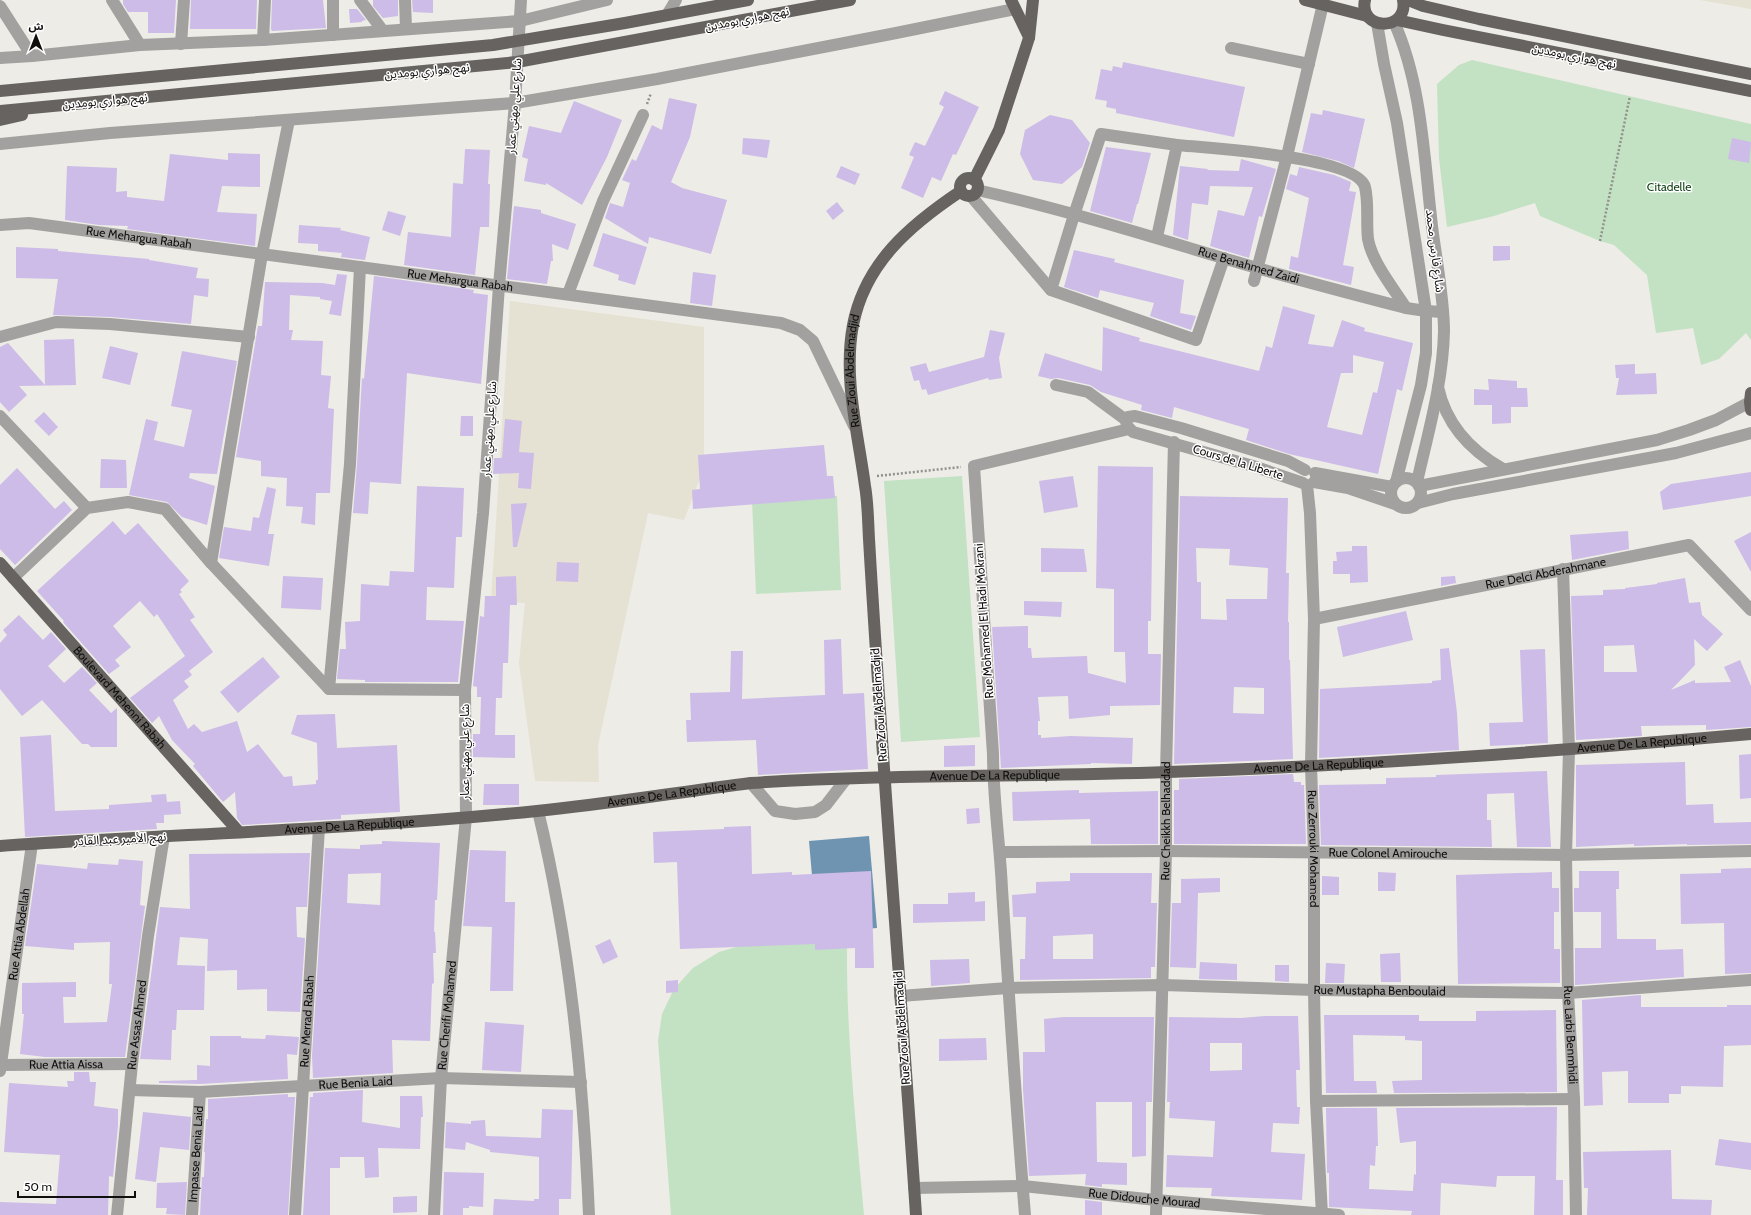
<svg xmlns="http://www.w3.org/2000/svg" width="1751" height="1215" font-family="Cabin,'Noto Sans Arabic',sans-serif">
  <rect width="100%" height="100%" fill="#edece6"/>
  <g fill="#e5e1d3">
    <path d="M1700,0H1751V9Z"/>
    <path d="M510,301L704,327V468L684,520L648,513L598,745L599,782L535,781L519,663L525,603L491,601Z"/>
  </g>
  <g fill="#c3e1c3">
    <path d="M1472,60L1751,124V340L1746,333L1719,359L1701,365L1693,328L1656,333L1647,275L1614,245L1600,241L1540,216L1535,203L1494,216L1447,227L1439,158L1437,84L1459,65Z"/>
    <path d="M962,476L980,737L901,742L884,481Z"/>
    <path d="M837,496L841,590L756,594L752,500Z"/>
    <path d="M847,943C846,1033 856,1125 864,1215H671L658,1041L662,1014L674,989L693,968L719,952L747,944Z"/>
  </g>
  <path fill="#6e94b1" d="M869,836L877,928L817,933L809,841Z"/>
  <g fill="#ccbce7" fill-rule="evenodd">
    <path d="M123,0H176L174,33H148V12H128L123,4Z"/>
    <path d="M191,0H257L256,29H190Z"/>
    <path d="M272,0H323L326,28L272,31L271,29Z"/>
    <path d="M373,0H398V16L383,18L373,6Z"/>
    <path d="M412,0H433V13L413,12Z"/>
    <path d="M349,9H357L366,20L362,21V22L350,23Z"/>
    <path d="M1123,62L1245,87L1234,137L1116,113V109L1106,107L1107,101L1095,99L1101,69L1112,71L1113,66L1122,68Z"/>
    <path d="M945,91L979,107L956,155L953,154L941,181L932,177L923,198L901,188L914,157L909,155L915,142L925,146L944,107L939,104Z"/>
    <path d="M669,98L697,104L690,137L671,182L682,188L727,200L711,254L649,237L648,244L605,218L610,203L623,207L630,183L622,180L632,159L636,161L652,125L662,130Z"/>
    <path d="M574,101L622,120L607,157L582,205L546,183V185L524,181L528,159L522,157L529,126L561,133Z"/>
    <path d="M1323,110L1365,119L1354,168L1338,161L1302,152L1311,113L1322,115Z"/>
    <path d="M1050,115L1072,120L1090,143L1082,167L1062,184L1033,180L1020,154L1025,130Z"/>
    <path d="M743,138L770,140L767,158L742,154Z"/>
    <path d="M1732,138L1751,142L1749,163L1728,159Z"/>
    <path d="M1106,147L1151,153L1138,204H1137L1132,223L1090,211Z"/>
    <path d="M465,149L490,150L488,184H490L489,227H480L475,275L404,265L408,232L451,237L453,183L463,184Z"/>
    <path d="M228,153L260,154V187L222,186L217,212L257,214L255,246L127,229L128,226L99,225L65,220L67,166L117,168L116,192L127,191V197L164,201L170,154L228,160Z"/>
    <path d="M1241,159L1276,169L1262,217L1259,216L1249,258L1210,246L1218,210L1244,216L1253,187L1210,186L1208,205L1192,203L1188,240L1173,235L1180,166L1208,169L1207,170L1239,171Z"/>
    <path d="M841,166L860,174L855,185L836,177Z"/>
    <path d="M1299,167L1334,175L1351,182L1349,191L1356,192L1343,265L1354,267L1351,285L1289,269L1291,256L1298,258L1309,198L1286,189L1290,174L1297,176Z"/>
    <path d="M837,202L844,211L833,220L826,211Z"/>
    <path d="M514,206L541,210V213L576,224L568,250L552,244L553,261H551L547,284L507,279Z"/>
    <path d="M388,211L406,216L400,236L382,230Z"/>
    <path d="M299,225L341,228L340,230L370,237L365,260L341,257L342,253L318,251V244L298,243Z"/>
    <path d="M603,233L647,247L635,285L618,280L619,275L593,266Z"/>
    <path d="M1493,246H1510V260L1493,261Z"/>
    <path d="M16,247L58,249V251L149,259V260L198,268L196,278L209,279L208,297L194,295L191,324L111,317L53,315L58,279L16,278Z"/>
    <path d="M1074,250L1115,259L1114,262L1184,280L1180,313L1196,316L1191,330L1150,316L1154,303L1100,290L1098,298L1064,287Z"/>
    <path d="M693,272L716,275L712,306L690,303Z"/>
    <path d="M337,274L347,275L341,316L329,314L332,301L320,299V297L290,295L289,330H293L291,340L323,341L321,375L331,376L328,408L334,409L330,493H316L315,525L301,523L303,507L286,506L287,478L261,476V461L236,457L258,326H262L265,282L322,283L335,285Z"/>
    <path d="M374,276L474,290L473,293L488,295L481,384L407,373L401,484L370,482L368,514L353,513L357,464L362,378L364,379Z"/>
    <path d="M1283,306L1315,315L1308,344L1333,347L1342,320L1365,328L1364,331L1413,343L1402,391L1397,389L1378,474L1289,454L1246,440L1249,429L1174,407L1172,418L1141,410L1142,405L1101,392L1090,385L1058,378L1051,379L1038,376L1045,353L1102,371L1103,327L1140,338L1139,341L1259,371L1266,346L1272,348ZM1353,355L1384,362L1377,393L1373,392L1362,435L1327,427L1341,373H1353Z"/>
    <path d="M990,330L1005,333L999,358L1002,378L989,380L988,378L928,395L926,389L922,390L919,380L914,381L910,367L926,363L929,372L984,357Z"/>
    <path d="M74,339L76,385L19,386L27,395L9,412L0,402V347L8,343L45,385L44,340Z"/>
    <path d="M110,346L138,353L130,385L102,378Z"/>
    <path d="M182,351L237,361L217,474L190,473L189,478L215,486L207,525L182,517L167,502L129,495L146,419L158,422L154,440L184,447L192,410L171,406Z"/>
    <path d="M1635,364V374L1656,373L1657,394L1616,395L1619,378H1616L1615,365Z"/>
    <path d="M1488,379L1517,381V388H1527L1528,407H1511V423L1492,424V405H1474V389L1489,390Z"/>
    <path d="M44,412L58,427L49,436L34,421Z"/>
    <path d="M461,416H473V436H460Z"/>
    <path d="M505,419L522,421L519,452L534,453L531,489L518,488L519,473L493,474L494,458H502Z"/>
    <path d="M824,445L827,476H833L835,498L693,509L692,490L700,489L698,455Z"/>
    <path d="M101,459L126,460L127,488H100Z"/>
    <path d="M1098,466L1153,467L1151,621H1148V654H1161L1160,705L1110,706V715L1069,719L1068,696L1038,697L1040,721H1038V735H1041V738L1071,736L1133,738L1132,764L1091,763V764L1001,768L992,627L1028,626V648H1031L1032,658L1087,656L1088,673L1126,683L1125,652H1114V589L1096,588Z"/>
    <path d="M17,468L55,509L64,501L72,510L15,565L0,549V485Z"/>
    <path d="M1751,472V496L1663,510L1660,492L1671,484Z"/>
    <path d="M1073,476L1078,507L1044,513L1039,481Z"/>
    <path d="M417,486L464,488L462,537H456L454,588L427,587L426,620L464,621L458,682H365V680L337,679L340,649H346L345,622L360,621L361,584L389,586L390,571L414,572Z"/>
    <path d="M267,487L276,489L268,534H274L269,566L219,558L224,527L251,531L253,517L259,518Z"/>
    <path d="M1180,496L1288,498L1286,573H1289L1288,622H1289V660H1290L1293,759L1174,764ZM1196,548L1230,549L1229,565L1268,568L1267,599H1226L1227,620L1201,619V582H1197ZM1234,687L1264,688V714L1233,713Z"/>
    <path d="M527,503L517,547H513L511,504Z"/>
    <path d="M113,521L125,535L138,523L189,581L180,590L182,592L179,594L195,617L190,620L213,652L189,671L192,675L184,681L189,687L173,700L188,729L194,724L202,732L237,721L247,752L258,744L284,777L292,776L293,786L316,784V780H318L317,743L291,734L297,715L335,714L337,748L397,745L400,812L341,815V819L242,825L237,818L235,792L223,802L193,766L195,764L172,740L159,716L152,723L130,698L185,656L157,614L154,617L140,601L113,626L131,647L115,660L120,666L109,674L63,622L64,621L37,591Z"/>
    <path d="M1628,531L1629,549L1572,560L1570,535Z"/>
    <path d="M1751,532V572L1734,541Z"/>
    <path d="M1352,546H1367L1368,582L1350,583V574H1333V561H1337L1336,552L1352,551Z"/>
    <path d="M1041,548L1084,549L1087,572H1041Z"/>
    <path d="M557,562L579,563L578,582L556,581Z"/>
    <path d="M283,576L323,578L321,610L281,608Z"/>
    <path d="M516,576L517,605H510L508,663H503L502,698H496L495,735H515V758L473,757V734H480L481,697H477V687L473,686L480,616L484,617L485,596H496V577Z"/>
    <path d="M1455,576L1456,583L1441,586V577Z"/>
    <path d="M1685,578L1689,603L1700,602L1702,615L1723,634L1707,651L1694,639L1695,665L1671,690L1695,680V683L1731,682L1724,667L1740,660L1751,686V727L1706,730V725L1641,726L1642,736L1576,740L1571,596L1603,595V590L1625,589V588L1657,584V583ZM1634,645L1637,672H1604V646Z"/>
    <path d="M1024,601L1062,602L1061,617L1024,615Z"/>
    <path d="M1406,611L1413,640L1343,657L1337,627Z"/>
    <path d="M19,615L43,640L51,632L66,649L48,666L64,683L82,667L97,683L89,690L111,713L117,708V747H91L88,744H82L42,700L22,716L0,689V643L7,635L3,630Z"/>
    <path d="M841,639L843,694L864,693L868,769L758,775L756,740L687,742L686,720H691L690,693L730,692L731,651H743L742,699L825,695L824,640Z"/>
    <path d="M1449,648L1457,713L1459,750L1319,758L1320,689L1432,683V681L1441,680L1440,649Z"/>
    <path d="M1545,649L1548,743L1490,746L1489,723L1523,722L1520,650Z"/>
    <path d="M263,657L280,677L238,713L220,692Z"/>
    <path d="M51,735L55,811L109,809V805L152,802L151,795L166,794L167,802L180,801L181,814L164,815V823H156L157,829L25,837L20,737Z"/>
    <path d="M975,745V766L944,767V746Z"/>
    <path d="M1751,754V798L1740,799L1739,755Z"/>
    <path d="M1685,762L1686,805L1713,804L1714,823L1751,822V844L1687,845V844L1634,846V844L1576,847V765Z"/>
    <path d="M1547,771L1551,847H1517L1514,793L1487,794V820H1491L1492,847L1321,845L1319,785L1386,784V778L1436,777V775Z"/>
    <path d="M1293,774L1294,782H1301V785H1304L1306,844H1174V790H1179V779Z"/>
    <path d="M484,784H519V805H483Z"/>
    <path d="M1079,790V793L1158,791V844H1091L1090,819L1013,821L1012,792Z"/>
    <path d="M979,808L980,823L967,824L966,809Z"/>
    <path d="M751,826L752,874L792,872V875L871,871L874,968H855V948L815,950V944L680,949L677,862L654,863L653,832L724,829V827Z"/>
    <path d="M382,841L440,843L437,900H435L434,932H435L436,953H433L434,983L432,984L430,1041L392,1040L393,1073L313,1078L312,1056L325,848L360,849V845L382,844ZM381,873L380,905L347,903L348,874Z"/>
    <path d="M470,850L506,851L505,902H515L513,991H490L492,927L463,926Z"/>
    <path d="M310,853L307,907H296L297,937L305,938L300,1012L267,1011V989L237,990V970L207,971L208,939L180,937L177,965L205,966L204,1010H177L176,1030H172L171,1060L140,1059L160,907L190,909L189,854Z"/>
    <path d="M119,859L143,861L140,905L145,906L125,1057H45L20,1054L24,1014H22V983L76,982V997H63L64,1023L107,1022L112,984H109L110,942L74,943V950L25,946L37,864L87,869L88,863L118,865Z"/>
    <path d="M1751,868V973L1725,974L1724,923L1681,924L1680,874L1721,873V869Z"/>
    <path d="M1579,871H1619V889H1616L1617,939H1656V950L1683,949L1684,977L1575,985V948H1601V912H1574V888H1579Z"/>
    <path d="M1378,872L1396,873L1395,891H1378Z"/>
    <path d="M1552,872V888H1559V912H1554V949H1560V983L1458,984L1456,875Z"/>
    <path d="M1070,873H1152L1151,903H1157L1155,967H1151V978L1020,980V959H1025L1026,917H1013L1012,895L1036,893V882L1070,881ZM1093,934V959H1053V936Z"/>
    <path d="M1322,876L1339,877V895H1322Z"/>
    <path d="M1220,878V892L1198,893L1196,968L1170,967L1172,903H1181V879Z"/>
    <path d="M975,892V902L985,901V921L913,923V904H948V893Z"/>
    <path d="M610,939L618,957L603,964L595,946Z"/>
    <path d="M1400,953L1401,982H1381L1380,954Z"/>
    <path d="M969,959L970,983L931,986L930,960Z"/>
    <path d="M1200,962L1237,964V980L1199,979Z"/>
    <path d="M1326,963L1345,964L1344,983H1325Z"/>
    <path d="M1275,965H1289V982L1275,981Z"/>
    <path d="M678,980V992L666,993V981Z"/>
    <path d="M1641,995V1007H1727V1005H1751V1045L1724,1046L1723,1087L1681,1086V1094H1669V1103H1628V1071L1602,1072L1603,1105L1584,1106L1582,1000Z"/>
    <path d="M1556,1010L1557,1092L1394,1093L1392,1081L1422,1080V1041L1405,1040V1036L1353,1035L1354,1081H1376L1377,1093H1326L1324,1015H1419V1021H1476V1011Z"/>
    <path d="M1265,1016H1298L1300,1070H1296L1297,1107H1300L1299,1124L1273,1123L1271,1152L1305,1154L1302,1200L1211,1196L1212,1188L1166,1187L1167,1155L1213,1157L1215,1121L1169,1118L1170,1102H1167L1169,1017L1241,1018ZM1210,1043H1242V1070L1210,1071Z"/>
    <path d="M1064,1017H1154L1152,1102H1146V1156L1132,1157V1102H1096L1097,1162L1127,1163V1185L1102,1184V1187L1085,1185L1086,1174L1029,1176L1023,1089V1052H1045L1044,1019Z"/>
    <path d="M485,1022L524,1025L521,1072L482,1070Z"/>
    <path d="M266,1035L299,1037L297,1055L287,1054L288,1079L200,1084L159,1083V1081L197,1080V1065L210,1066V1036H241V1038L265,1039Z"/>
    <path d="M986,1038L987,1060L939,1061V1039Z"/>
    <path d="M74,1072H89L90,1082H96L94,1106L118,1109V1126L113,1177L109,1176L108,1215H0V1202L56,1204L60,1155L4,1152L9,1083L68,1087L67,1081H74Z"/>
    <path d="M363,1090L362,1122L400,1128V1096H422L423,1117H421L420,1149L378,1148L379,1177L365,1178L364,1157H340V1168H330V1215H303L310,1097H313V1093Z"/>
    <path d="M288,1094V1097H295L288,1215H200L202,1177H204L205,1152H204L206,1119H208V1099Z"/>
    <path d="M1557,1107L1556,1180H1563V1215H1534L1535,1176H1497L1496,1187L1441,1183L1440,1215H1411L1412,1211L1329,1207V1173H1327L1326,1108H1377L1378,1146H1376L1375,1166L1370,1165L1369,1189L1413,1191L1414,1174L1416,1175V1141L1400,1143L1396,1108Z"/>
    <path d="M542,1109L573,1110L571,1199H559V1215H493L494,1199L534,1201V1199H539V1157L490,1152V1150L466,1142L465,1150L445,1148L446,1122L471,1124V1121L485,1120L486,1136L541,1138Z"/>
    <path d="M143,1112L191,1117L189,1150L160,1147L156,1182L135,1179Z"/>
    <path d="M1719,1139L1751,1143V1170L1715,1165Z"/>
    <path d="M1671,1150L1672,1199L1712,1200L1711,1215H1587L1588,1188H1584L1583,1152Z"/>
    <path d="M444,1172L484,1173L483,1207L469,1206V1208H463V1215H443Z"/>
    <path d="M187,1182L185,1215L166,1214L167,1208H156L157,1183Z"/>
    <path d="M417,1196V1212L393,1213V1197Z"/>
    <path d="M1085,1200L1102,1202V1215H1085Z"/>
  </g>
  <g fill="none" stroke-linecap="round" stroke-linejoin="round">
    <g stroke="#92918d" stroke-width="2.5" stroke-dasharray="2 2" stroke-linecap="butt">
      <path d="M647,104L651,93"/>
      <path d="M1600,241L1630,96"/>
      <path d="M877,476L961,467"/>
    </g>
    <g stroke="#a3a19f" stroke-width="12">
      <path d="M112,0L140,45"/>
      <path d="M360,0L383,31"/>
      <path d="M405,0L406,29"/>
      <path d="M0,6L32,56"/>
      <path d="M667,15L676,0"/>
      <path d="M1394,22C1422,84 1424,158 1432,226C1436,259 1444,298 1444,331C1443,382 1428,433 1417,482"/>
      <path d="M1377,23L1384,64L1397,123L1426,311V353L1421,385L1396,482"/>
      <path d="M333,35V0"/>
      <path d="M263,40L265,0"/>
      <path d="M181,44L184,0"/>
      <path d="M1231,48L1309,64"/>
      <path d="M0,58L32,56L140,45L263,40L520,21L607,0"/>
      <path d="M0,144L110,133L515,103L657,79L891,34L1015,9"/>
      <path d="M1177,145C1207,148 1357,156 1365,187C1369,203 1366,222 1368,239C1372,262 1394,289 1406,308"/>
      <path id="s1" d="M977,190C1072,211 1164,241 1257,268C1306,282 1356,295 1406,308L1426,311L1443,312"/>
      <path d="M971,196L1051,290L1196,340L1224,258"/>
      <path id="s2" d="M0,225L29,223L74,229L781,323L800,330L813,341L854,426"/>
      <path d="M1254,281L1287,156L1323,4"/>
      <path d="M1051,290L1074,215L1101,134L1177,145L1157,237"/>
      <path d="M568,294L603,201L643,115"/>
      <path d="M0,337L56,322L110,324L249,337"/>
      <path d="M1056,385L1088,392L1126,420"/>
      <path d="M1438,387C1446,424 1471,451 1503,469"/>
      <path d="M0,416L87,508"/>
      <path d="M1315,473L1392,487"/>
      <circle cx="1406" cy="493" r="15"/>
      <path d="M1314,482L1348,488L1395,504"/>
      <path d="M1303,483L1253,466L1133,432L1127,426L1126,420L1128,417L1135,416L1181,428L1288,461L1305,470"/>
      <path id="s3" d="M1307,485L1310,513L1314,619L1311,766L1314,853V990L1316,1101L1322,1215"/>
      <path d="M1419,486L1657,440L1689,430L1716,420L1750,402"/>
      <path d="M1418,503L1453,494L1676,453L1751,433"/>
      <path d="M211,563L262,254L289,120"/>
      <path id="s4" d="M1563,569L1569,750L1566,855L1568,993L1574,1099L1576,1215"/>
      <path d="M13,578L87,508L128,502L165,509L211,563L329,689L465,690"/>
      <path id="s5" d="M1314,619L1689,545L1751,610"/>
      <path d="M329,689L350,464L360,267"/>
      <path d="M751,783L775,811L795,814L815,812L826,805L846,779"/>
      <path d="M538,811C570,943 583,1079 589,1215"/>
      <path id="s6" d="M1000,852L1166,851L1566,855L1751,851"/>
      <path id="s7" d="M900,996L1008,988L1163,985L1314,990L1568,993L1751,980"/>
      <path id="s8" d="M0,1065L132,1064"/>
      <path id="s9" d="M0,1071L32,844"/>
      <path id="s10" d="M130,1090L200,1092L441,1078L581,1082"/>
      <path d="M1316,1101L1574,1099"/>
      <path id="s11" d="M914,1188L1023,1186L1156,1200L1339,1215"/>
      <path id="s12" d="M117,1215L132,1064L148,936L164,836"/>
      <path id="s13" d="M192,1215L200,1092"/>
      <path id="s14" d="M295,1215L319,828"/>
      <path id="s15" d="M434,1215L441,1078L466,817L465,690L483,513L499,286L515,103L521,0"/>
      <path d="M1025,1215C1016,1107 1009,998 1002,889C1000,844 993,799 993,754L974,466L1129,429"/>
      <path id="s16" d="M1156,1215L1166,851V772L1174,442"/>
    </g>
    <g stroke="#676360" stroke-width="12">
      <path d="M1011,0L1029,37"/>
      <path d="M1305,0L1367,16"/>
      <path d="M1365,0C1358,31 1409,32 1403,0"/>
      <path d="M1408,0L1423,6L1479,19L1751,74"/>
      <path d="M1397,20L1443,30L1751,91"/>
      <path d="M0,91L493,45L625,23L748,0"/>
      <path d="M0,111L517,62L850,0"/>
      <path d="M0,120L22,115"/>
      <circle cx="969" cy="187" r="9"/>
      <path d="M974,180L999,130L1029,38L1033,0"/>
      <path d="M1751,393L1750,402L1751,410"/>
      <path id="s17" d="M0,563L239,832"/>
      <path id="s18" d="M0,846C179,834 358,829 537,811C608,804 679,792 751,783C890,774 1029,777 1168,772C1363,766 1557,751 1751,734"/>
      <path id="s19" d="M916,1215C901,990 882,765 869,539C868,521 868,503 865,486C858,433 843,378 853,325C865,263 910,225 961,191"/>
    </g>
  </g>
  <g text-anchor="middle" stroke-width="3" stroke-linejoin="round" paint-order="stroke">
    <g font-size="12" fill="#100f0d" stroke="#fff">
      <text transform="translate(747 19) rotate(-11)" y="4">نهج هواري بومدين</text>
      <text transform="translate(1574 56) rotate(11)" y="4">نهج هواري بومدين</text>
      <text transform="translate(427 71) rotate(-5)" y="4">نهج هواري بومدين</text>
      <text transform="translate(105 101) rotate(-5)" y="4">نهج هواري بومدين</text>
      <text transform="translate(514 106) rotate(-86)" y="4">شارع علي مهني عمار</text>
      <text dy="4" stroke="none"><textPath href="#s2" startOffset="140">Rue Mehargua Rabah</textPath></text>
      <text transform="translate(1435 251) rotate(83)" y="4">شارع فارس محمد</text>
      <text dy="4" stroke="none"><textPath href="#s1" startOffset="282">Rue Benahmed Zaidi</textPath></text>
      <text dy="4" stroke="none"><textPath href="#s2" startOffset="464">Rue Mehargua Rabah</textPath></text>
      <text dy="4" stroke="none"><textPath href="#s19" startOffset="847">Rue Zioui Abdelmadjid</textPath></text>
      <text transform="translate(489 429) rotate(-86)" y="4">شارع علي مهني عمار</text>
      <text transform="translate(1238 462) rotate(17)" y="4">Cours de la Liberte</text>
      <text dy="4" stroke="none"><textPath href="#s5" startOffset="236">Rue Delci Abderahmane</textPath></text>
      <text transform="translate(984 621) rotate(-94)" y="4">Rue Mohamed El Hadi Mokrani</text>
      <text dy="4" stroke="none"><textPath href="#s17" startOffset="180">Boulevard Mehenni Rabah</textPath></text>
      <text transform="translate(879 705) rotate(-94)" y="4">Rue Zioui Abdelmadjid</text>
      <text dy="4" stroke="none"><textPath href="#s18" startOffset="1646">Avenue De La Republique</textPath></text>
      <text transform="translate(465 752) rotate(-90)" y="4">شارع علي مهني عمار</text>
      <text dy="4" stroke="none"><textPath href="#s18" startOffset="1322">Avenue De La Republique</textPath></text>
      <text dy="4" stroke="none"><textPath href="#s18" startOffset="998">Avenue De La Republique</textPath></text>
      <text dy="4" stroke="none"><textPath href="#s18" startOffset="674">Avenue De La Republique</textPath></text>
      <text dy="4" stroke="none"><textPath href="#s16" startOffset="394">Rue Cheikkh Belhaddad</textPath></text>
      <text dy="4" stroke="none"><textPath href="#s18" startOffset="350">Avenue De La Republique</textPath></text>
      <text transform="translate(120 839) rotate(-3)" y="4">نهج الأمير عبد القادر</text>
      <text dy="4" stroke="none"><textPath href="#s3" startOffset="364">Rue Zerrouki Mohamed</textPath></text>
      <text dy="4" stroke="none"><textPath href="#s6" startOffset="388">Rue Colonel Amirouche</textPath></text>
      <text dy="4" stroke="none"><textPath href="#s9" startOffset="138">Rue Attia Abdellah</textPath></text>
      <text dy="4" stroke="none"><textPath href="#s7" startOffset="480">Rue Mustapha Benboulaid</textPath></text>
      <text dy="4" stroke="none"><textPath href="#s15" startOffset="200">Rue Cherifi Mohamed</textPath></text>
      <text dy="4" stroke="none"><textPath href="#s14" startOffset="194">Rue Merrad Rabah</textPath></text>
      <text dy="4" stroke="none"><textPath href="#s12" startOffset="191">Rue Assas Ahmed</textPath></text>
      <text transform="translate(902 1028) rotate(-94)" y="4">Rue Zioui Abdelmadjid</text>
      <text dy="4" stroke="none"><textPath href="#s4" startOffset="466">Rue Larbi Benmhidi</textPath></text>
      <text dy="4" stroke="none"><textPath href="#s8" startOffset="66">Rue Attia Aissa</textPath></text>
      <text dy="4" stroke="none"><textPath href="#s10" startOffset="226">Rue Benia Laid</textPath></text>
      <text dy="4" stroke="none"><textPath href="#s13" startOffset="61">Impasse Benia Laid</textPath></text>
      <text dy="4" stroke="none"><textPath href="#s11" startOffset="231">Rue Didouche Mourad</textPath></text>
    </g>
    <g font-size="12" fill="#104215" stroke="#fff">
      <text x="1669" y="191">Citadelle</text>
    </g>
  </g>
  <g transform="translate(36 36)" stroke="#ffffff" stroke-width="3" paint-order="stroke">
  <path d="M0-3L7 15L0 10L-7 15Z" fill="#100f0d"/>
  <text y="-6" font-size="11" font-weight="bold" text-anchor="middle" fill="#100f0d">ش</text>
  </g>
  <path d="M18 1191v6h117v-6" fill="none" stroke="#100f0d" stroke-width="2"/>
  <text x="24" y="1191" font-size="12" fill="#100f0d" stroke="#ffffff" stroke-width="3" paint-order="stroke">50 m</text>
</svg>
